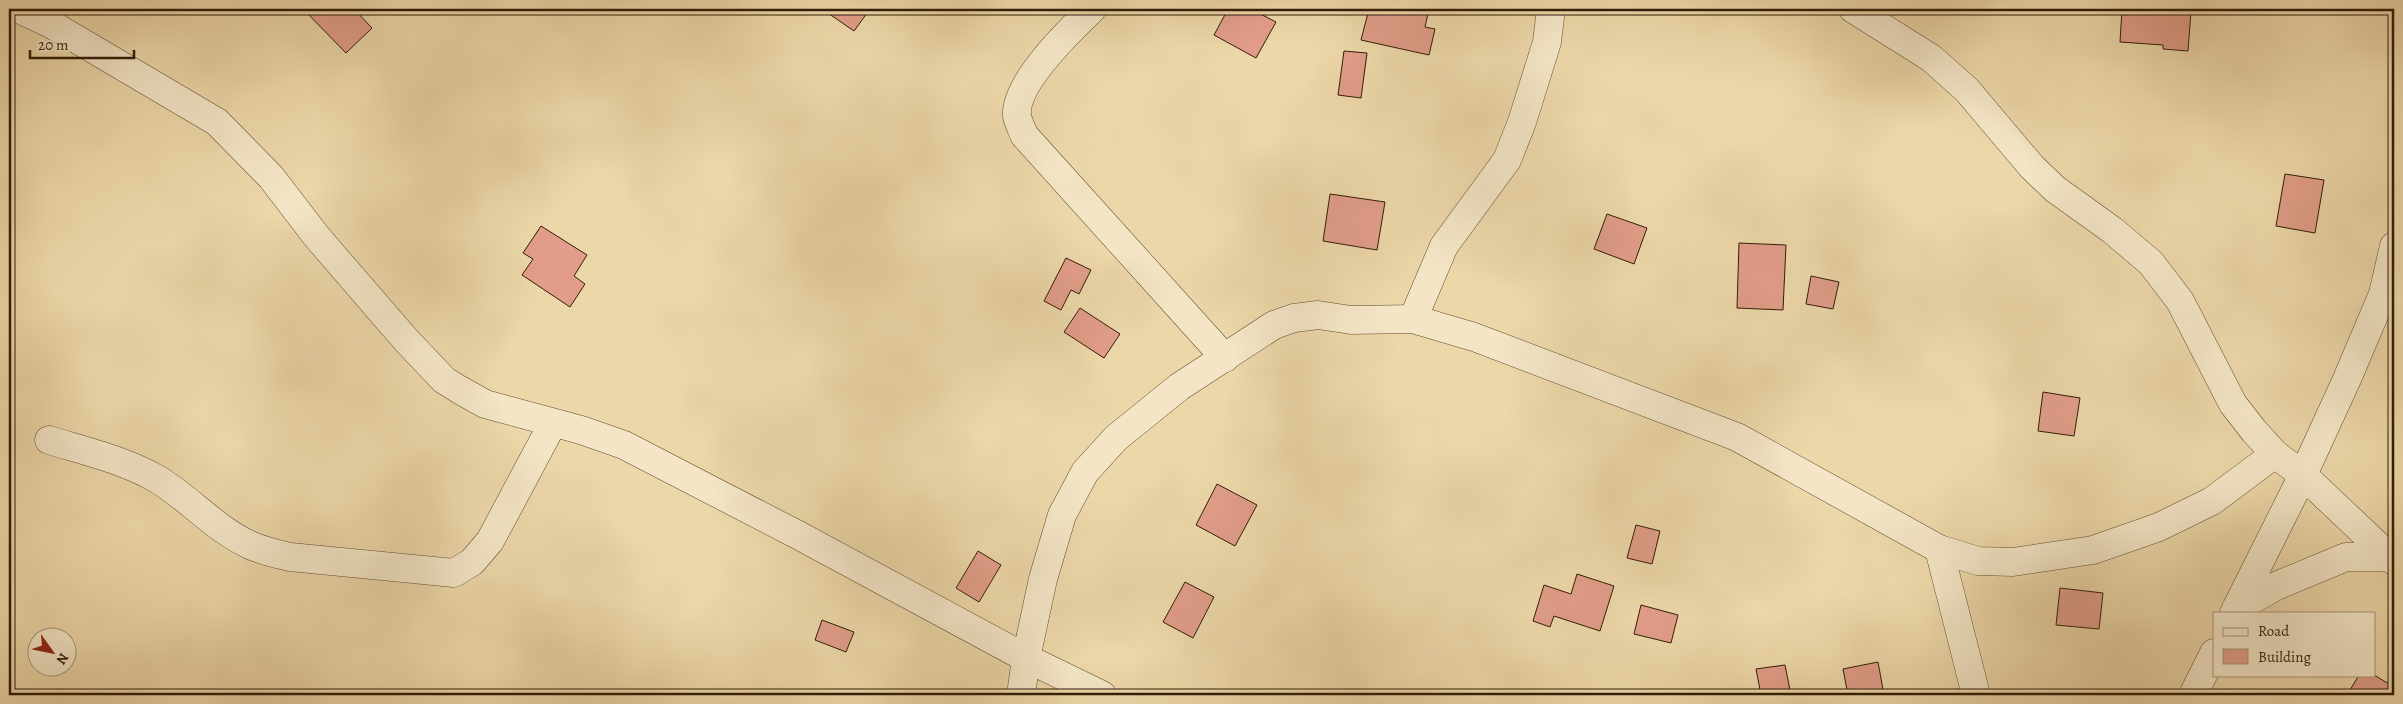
<svg xmlns="http://www.w3.org/2000/svg" width="2403" height="704" font-family="Alegreya,serif">
  <rect width="100%" height="100%" fill="#ecd7a8"/>
  <filter id="stains"><feTurbulence type="fractalNoise" baseFrequency=".004" numOctaves="4"/><feColorMatrix values="0 0 0 0 .2 0 0 0 0 .09 0 0 0 0 .02 0 0 0 .5 -.17"/></filter>
  <radialGradient id="worn" r=".72"><stop offset=".6" stop-color="#630" stop-opacity="0"/><stop offset="1" stop-color="#630" stop-opacity=".3"/></radialGradient>
  <g fill="#e19d89" stroke="#311d08">
    <path d="M303,9H354L372,28L346,53Z"/>
    <path d="M822,9H870L854,31Z"/>
    <path d="M1228,9H1251L1276,22L1256,58L1214,35Z"/>
    <path d="M1369,9H1429L1425,27L1435,29L1429,55L1361,40Z"/>
    <path d="M2122,9H2173L2191,11L2188,51L2163,49V45L2120,42Z"/>
    <path d="M1344,51L1367,53L1361,98L1338,95Z"/>
    <path d="M2285,174L2324,180L2315,233L2276,226Z"/>
    <path d="M1330,194L1385,202L1377,250L1323,241Z"/>
    <path d="M1607,214L1647,228L1634,264L1594,249Z"/>
    <path d="M541,226L587,255L574,276L585,284L570,307L522,275L533,259L523,253Z"/>
    <path d="M1739,243L1786,245L1783,310L1737,308Z"/>
    <path d="M1066,258L1091,270L1079,294L1071,290L1061,310L1044,301Z"/>
    <path d="M1811,276L1839,282L1833,309L1806,304Z"/>
    <path d="M1080,308L1120,334L1104,358L1064,332Z"/>
    <path d="M2043,392L2080,398L2074,436L2038,431Z"/>
    <path d="M1217,484L1257,505L1235,546L1196,525Z"/>
    <path d="M1636,525L1660,531L1652,564L1627,558Z"/>
    <path d="M978,551L1001,565L979,602L956,588Z"/>
    <path d="M1577,574L1614,586L1600,631L1554,616L1550,627L1533,621L1544,585L1571,594Z"/>
    <path d="M1185,582L1214,597L1193,638L1163,622Z"/>
    <path d="M2060,588L2103,593L2099,629L2056,625Z"/>
    <path d="M1641,605L1678,615L1671,643L1634,634Z"/>
    <path d="M822,620L854,632L846,652L815,640Z"/>
    <path d="M1878,662L1884,695H1848L1843,669Z"/>
    <path d="M1785,665L1791,695H1761L1756,669Z"/>
    <path d="M2359,675H2374L2394,687V695H2347Z"/>
  </g>
  <g fill="none" stroke-linecap="round" stroke-linejoin="round">
    <g stroke="#604c30" stroke-width="29">
      <g id="minor">
        <path d="M19,9L49,23L217,122L271,177L317,237L406,340L444,380L460,390L485,404L581,430L624,445L798,535L1026,658L1102,695"/>
        <path d="M1092,9C1070,30 1014,84 1017,116C1018,122 1022,129 1024,135L1225,358"/>
        <path d="M1853,9L1931,58L1967,90L2032,167L2055,189L2112,230L2151,263L2180,301L2233,404L2254,431L2275,454"/>
        <path d="M1413,319L1444,246L1507,160L1522,122L1547,42L1551,9"/>
        <path d="M49,440C85,451 124,460 157,479C189,498 215,529 250,545C263,551 277,554 290,557L454,573L472,562L490,541L553,423"/>
        <path d="M1939,549L1976,695"/>
        <path d="M2236,609L2276,586L2346,557H2389"/>
        <path d="M2234,613L2303,475L2347,379L2383,294L2394,246"/>
        <path d="M1021,695L1026,658L1043,579L1062,515L1085,472L1116,438L1179,387L1274,325L1294,318L1318,315L1351,320L1413,319L1474,337L1737,437L1939,549L1978,561L2013,562L2093,550L2159,527L2212,501L2275,454L2303,475L2394,561"/>
        <path d="M2193,695L2214,653"/>
      </g>
    </g>
    <use href="#minor" stroke="#f3e5c6" stroke-width="28"/>
  </g>
  <rect width="2403" height="704" fill="none" stroke="#ecd7a8" stroke-width="30"/>
  <rect x="10" y="10" width="2383" height="684" fill="none" stroke="#311d08" stroke-width="2.5"/>
  <rect x="15" y="15" width="2373" height="674" fill="none" stroke="#311d08"/>
  <rect x="2213" y="612" width="162" height="65" fill="#f3e5c6" stroke="#a5957a"/>
  <rect x="2223" y="628" width="25" height="8" fill="#f3e5c6" stroke="#a5957a"/>
  <text x="2258" y="636" font-size="15" fill="#311d08">Road</text>
  <rect x="2223" y="649" width="25" height="15" fill="#e19d89" stroke="#a5957a"/>
  <text x="2258" y="662" font-size="15" fill="#311d08">Building</text>
  <g transform="translate(52 652) rotate(123)"><circle r="24" fill="#f3e5c6" stroke="#a5957a"/>
  <path d="M0-4L9 19L0 12L-9 19Z" fill="#8f2418"/>
  <text y="-8" font-size="14" font-weight="bold" text-anchor="middle" fill="#311d08">N</text>
  </g>
  <path d="M30 50v8h104v-8" fill="none" stroke="#311d08" stroke-width="2.5"/>
  <text x="38" y="50" font-size="15" fill="#311d08" stroke="#f3e5c6" stroke-width="4" paint-order="stroke">20 m</text>
  <rect width="100%" height="100%" filter="url(#stains)"/>
  <rect width="100%" height="100%" fill="url(#worn)"/>
</svg>
